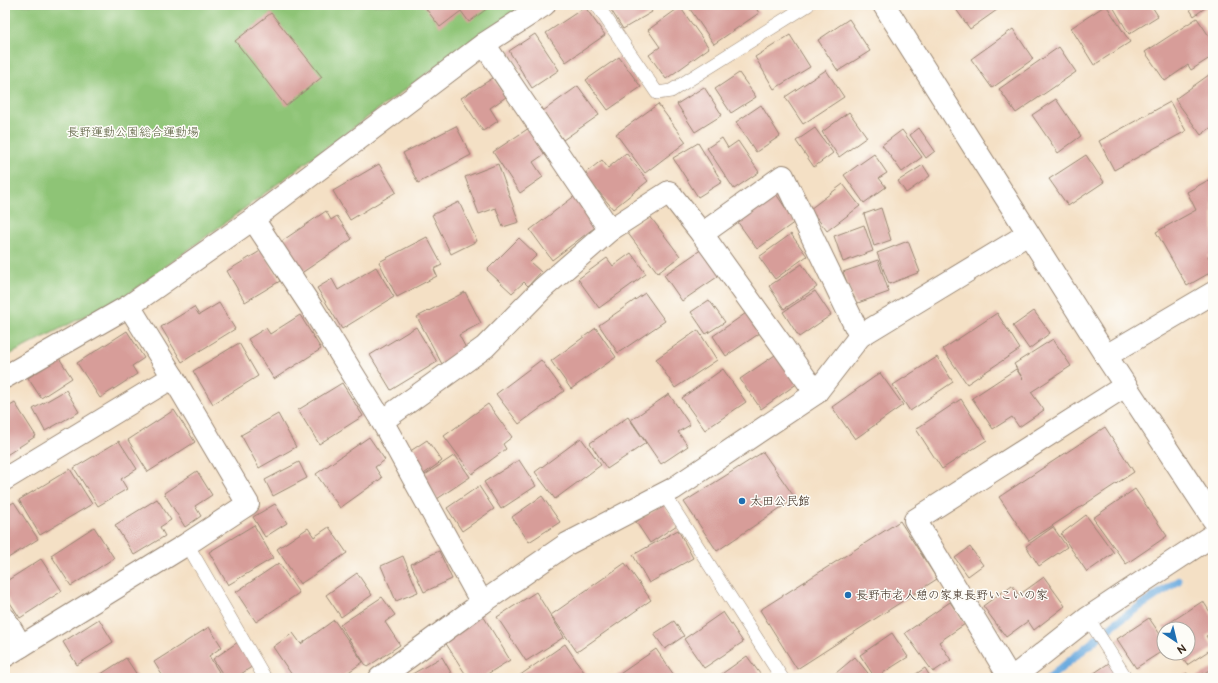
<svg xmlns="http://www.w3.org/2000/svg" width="1218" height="683" font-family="'Balsamiq Sans','Klee One',sans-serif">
  <rect width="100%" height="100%" fill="#fdfcf7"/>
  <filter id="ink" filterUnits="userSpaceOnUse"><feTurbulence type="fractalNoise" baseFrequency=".025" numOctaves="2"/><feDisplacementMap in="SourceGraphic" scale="8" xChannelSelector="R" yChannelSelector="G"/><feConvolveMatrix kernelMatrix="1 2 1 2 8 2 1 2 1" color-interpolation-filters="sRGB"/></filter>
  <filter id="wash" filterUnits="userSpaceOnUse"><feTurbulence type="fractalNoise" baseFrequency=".012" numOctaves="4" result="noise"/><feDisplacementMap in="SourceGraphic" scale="16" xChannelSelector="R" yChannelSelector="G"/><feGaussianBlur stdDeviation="0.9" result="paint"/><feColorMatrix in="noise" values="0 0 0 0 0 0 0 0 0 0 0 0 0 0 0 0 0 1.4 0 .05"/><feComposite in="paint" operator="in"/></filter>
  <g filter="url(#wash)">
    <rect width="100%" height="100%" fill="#f4e0c5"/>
    <path fill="#8ec476" stroke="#64774a" d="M5,5H530L472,40L130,293L5,357Z"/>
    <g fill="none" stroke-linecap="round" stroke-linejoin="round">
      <path stroke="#6cabdf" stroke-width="8" d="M1049,678L1118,621L1178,581"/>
    </g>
    <g id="blocks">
      <g fill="#d79d99">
        <path d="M423,5H492L469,22L461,11L440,27Z"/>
        <path d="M608,5H648L652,12L623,29Z"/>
        <path d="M697,5H754L759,13L714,44L690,9Z"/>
        <path d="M953,5H1004L970,29Z"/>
        <path d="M1106,5L1130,42L1094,65L1071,28Z"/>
        <path d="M1112,5H1151L1158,16L1129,34Z"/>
        <path d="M1187,5H1209L1194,16Z"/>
        <path d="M585,7L605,35L566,62L546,33Z"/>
        <path d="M680,7L709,48L666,79L649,55L660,47L648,30Z"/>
        <path d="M271,13L322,77L286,106L235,41Z"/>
        <path d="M1197,18L1213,42V56L1191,70L1188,65L1165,81L1145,52Z"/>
        <path d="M849,19L870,51L838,71L818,40Z"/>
        <path d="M1013,29L1033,59L992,88L971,59Z"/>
        <path d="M535,34L559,70L532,88L509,51Z"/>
        <path d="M790,35L810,67L774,89L755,57Z"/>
        <path d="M1059,47L1076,72L1016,113L999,89Z"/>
        <path d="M619,57L641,87L608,110L586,80Z"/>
        <path d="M826,70L844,97L803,124L785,97Z"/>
        <path d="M1213,72V126L1201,135L1175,99Z"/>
        <path d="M739,73L756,97L731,113L715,89Z"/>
        <path d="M493,78L506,97L490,108L498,121L483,131L461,98Z"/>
        <path d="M578,86L599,115L563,140L543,111Z"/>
        <path d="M704,87L722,115L695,132L677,104Z"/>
        <path d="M1056,99L1081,136L1058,153L1032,115Z"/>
        <path d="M1170,102L1186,131L1114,170L1099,141Z"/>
        <path d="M658,104L686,142L645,173L616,134Z"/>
        <path d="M761,105L780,136L756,152L736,122Z"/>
        <path d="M849,112L867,137L839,157L822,132Z"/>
        <path d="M456,126L471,155L418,183L403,153Z"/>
        <path d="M529,128L546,153L533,162L543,177L520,193L493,152Z"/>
        <path d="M815,128L833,153L814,167L796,141Z"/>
        <path d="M919,128L935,151L926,158L910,135Z"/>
        <path d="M902,130L922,157L902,172L882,145Z"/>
        <path d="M722,138L728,148L738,141L759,172L734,189L707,148Z"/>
        <path d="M698,143L722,182L698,197L673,158Z"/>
        <path d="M626,153L648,181L613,209L584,174L602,160L608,168Z"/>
        <path d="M874,154L887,173L879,178L886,187L864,203L844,175Z"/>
        <path d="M1086,155L1104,182L1068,206L1049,179Z"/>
        <path d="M379,164L396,192L350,220L333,191Z"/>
        <path d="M498,164L519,222L503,227L496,208L479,214L465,177Z"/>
        <path d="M923,165L930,176L906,193L898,181Z"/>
        <path d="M1212,178L1213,253L1208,256L1213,265V271L1187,286L1156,232L1196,210L1187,192Z"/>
        <path d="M843,184L860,206L827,231L810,209Z"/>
        <path d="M776,194L795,222L757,249L737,221Z"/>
        <path d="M576,195L598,225L552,260L530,230Z"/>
        <path d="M459,202L477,241L451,254L432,215Z"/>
        <path d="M881,208L891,240L874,246L864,214Z"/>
        <path d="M326,211L331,220L337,216L352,239L300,274L279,243Z"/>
        <path d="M649,215L680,256L658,273L627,232Z"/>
        <path d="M864,225L873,251L843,262L834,236Z"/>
        <path d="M791,234L807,256L775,279L759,257Z"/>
        <path d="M427,237L442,265L434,269L437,276L397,297L379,262Z"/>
        <path d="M519,238L537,255L530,262L541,272L528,286L524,282L512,293L487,270Z"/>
        <path d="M908,241L920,272L889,284L877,253Z"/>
        <path d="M705,247L723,273L682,301L664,275Z"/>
        <path d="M262,250L280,281L245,302L227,271Z"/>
        <path d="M631,253L646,274L599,308L578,279L607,258L613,266Z"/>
        <path d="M878,260L889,292L855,304L843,272Z"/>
        <path d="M802,264L817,287L784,309L769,286Z"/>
        <path d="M376,267L394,297L342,329L317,288L332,279L338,290Z"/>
        <path d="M815,291L831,315L799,337L783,312Z"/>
        <path d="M465,292L481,323L459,335L468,352L443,366L417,317Z"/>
        <path d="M645,293L665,321L618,353L599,325Z"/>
        <path d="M709,300L725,322L706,334L691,312Z"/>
        <path d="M219,303L235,329L182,362L161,327L194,307L199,315Z"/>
        <path d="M749,311L763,331L726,356L713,336Z"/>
        <path d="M1034,311L1050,333L1029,349L1013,326Z"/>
        <path d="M997,313L1020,349L967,384L943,349Z"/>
        <path d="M300,315L321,349L274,379L248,339L266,328L270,334Z"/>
        <path d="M416,327L437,362L391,390L370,355Z"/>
        <path d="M596,328L616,357L571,389L551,361Z"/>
        <path d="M698,330L717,360L675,388L656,359Z"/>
        <path d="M127,331L144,358L132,366L137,374L100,398L77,363Z"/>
        <path d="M1053,339L1071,366L1031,392L1044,410L1019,427L1012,417L993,429L972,398L1016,369L1023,379L1014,364Z"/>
        <path d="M239,343L258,376L213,404L193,371Z"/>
        <path d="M778,353L798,383L761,409L740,379Z"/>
        <path d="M937,357L953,382L910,411L893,385Z"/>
        <path d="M59,358L72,378L41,398L28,378Z"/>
        <path d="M541,360L564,391L519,424L496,394Z"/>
        <path d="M723,369L746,402L705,430L682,398Z"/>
        <path d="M880,373L903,405L855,439L832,407Z"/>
        <path d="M342,383L363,416L319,444L298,410Z"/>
        <path d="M66,390L79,412L45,431L33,409Z"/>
        <path d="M669,394L690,425L678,432L688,446L661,464L631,420Z"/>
        <path d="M961,399L987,440L942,469L916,429Z"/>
        <path d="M15,403L36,436L5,456V409Z"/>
        <path d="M488,404L512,437L503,444L506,449L472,474L444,436Z"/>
        <path d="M174,410L195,442L148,472L128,440Z"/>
        <path d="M278,414L296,447L259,468L241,435Z"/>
        <path d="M628,417L646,443L607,469L590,443Z"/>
        <path d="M1105,427L1134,472L1029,541L999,497Z"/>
        <path d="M369,437L385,460L375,467L382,478L340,508L316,474Z"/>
        <path d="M581,438L601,465L555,499L535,472Z"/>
        <path d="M427,440L442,461L421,476L406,454Z"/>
        <path d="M119,441L137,469L121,479L127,489L98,506L74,468Z"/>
        <path d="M763,452L795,498L717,551L684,502Z"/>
        <path d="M455,455L470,477L437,499L422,477Z"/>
        <path d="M519,460L536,486L501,509L484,482Z"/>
        <path d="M299,462L307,478L273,496L265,480Z"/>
        <path d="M70,469L92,504L40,535L19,500Z"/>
        <path d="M197,471L212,495L195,506L201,516L185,527L164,493Z"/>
        <path d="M479,486L494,509L462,531L447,508Z"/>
        <path d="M1135,489L1167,536L1126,564L1093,518Z"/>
        <path d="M542,496L560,522L529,542L512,517Z"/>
        <path d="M157,499L171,520L160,527L165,536L134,555L115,525Z"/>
        <path d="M14,502L38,539L5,560V508Z"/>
        <path d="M275,504L287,523L265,537L253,517Z"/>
        <path d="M663,504L677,525L650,543L636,522Z"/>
        <path d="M1086,515L1114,553L1087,572L1061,534Z"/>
        <path d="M900,521L937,579L797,669L760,610Z"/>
        <path d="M254,525L273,558L228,585L209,552Z"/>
        <path d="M94,527L114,558L71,586L51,555Z"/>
        <path d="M329,527L347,553L300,584L277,549L308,528L314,537Z"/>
        <path d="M1053,527L1067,547L1039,566L1026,546Z"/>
        <path d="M678,530L693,558L649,583L633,555Z"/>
        <path d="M970,547L983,565L968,576L955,558Z"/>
        <path d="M439,551L452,579L424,592L411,564Z"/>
        <path d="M403,556L418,592L396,601L381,566Z"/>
        <path d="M41,559L62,591L20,618L5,595V582Z"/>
        <path d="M279,563L299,593L256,622L236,592Z"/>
        <path d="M625,563L651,600L577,652L551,615Z"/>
        <path d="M357,573L372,595L341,617L326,595Z"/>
        <path d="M1044,577L1065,606L1034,630L1028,621L1006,637L983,606L1012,585L1019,595Z"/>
        <path d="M536,592L564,637L526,661L497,617Z"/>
        <path d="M382,597L395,615L385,622L400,645L367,667L340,625Z"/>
        <path d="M1203,601L1213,617V632L1206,636L1213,646V648L1187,665L1179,653H1188V629H1164L1163,627Z"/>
        <path d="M950,602L965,624L939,642L951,660L933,672L905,633Z"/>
        <path d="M723,612L743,642L704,668L684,639Z"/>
        <path d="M482,614L510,660L481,678H468L443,639Z"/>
        <path d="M1149,618L1164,640V650L1136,668L1117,639Z"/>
        <path d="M99,619L113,642L77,665L63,642Z"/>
        <path d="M334,620L363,662L340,678H294L273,647L293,633L301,644Z"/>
        <path d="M674,621L684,636L665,649L654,634Z"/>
        <path d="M209,627L222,647L209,656L219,672L208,678H164L154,662Z"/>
        <path d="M892,633L908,657L875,678L860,655Z"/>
        <path d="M238,642L253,666L235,678H225L213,659Z"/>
        <path d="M565,644L588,678H516Z"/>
        <path d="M656,649L676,678H614Z"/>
        <path d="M747,656L763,678H716Z"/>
        <path d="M442,657L454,678H407V677Z"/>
        <path d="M855,657L872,678H830Z"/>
        <path d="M126,658L139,678H95Z"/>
        <path d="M1109,663L1120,678H1087Z"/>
        <path d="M925,668L931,678H914L913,676Z"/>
        <path d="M1213,668V678H1198L1197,677Z"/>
        <path d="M1187,673L1189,678H1179Z"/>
      </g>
    </g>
  </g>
  <g filter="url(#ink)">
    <use href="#blocks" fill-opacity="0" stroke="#988572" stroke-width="1"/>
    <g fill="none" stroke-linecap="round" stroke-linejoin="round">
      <g stroke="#988572" stroke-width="14">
        <g id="service">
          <path d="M597,5L657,93L671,91L808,5"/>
          <path d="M664,494L782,678"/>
          <path d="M187,544L265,678"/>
          <path d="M1088,618L1126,678"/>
        </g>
      </g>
      <g stroke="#988572" stroke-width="24">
        <g id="minor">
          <path d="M610,230L669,192L702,234L816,393"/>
          <path d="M702,234L783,176L860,336"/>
          <path d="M1106,356L1213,293"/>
          <path d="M5,377L129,306L253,219"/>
          <path d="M382,421L485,347L543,288L610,230L484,44"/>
          <path d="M5,479L173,377"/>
          <path d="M482,603L382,421L312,308L253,219L484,44L544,5"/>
          <path d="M5,619L21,646"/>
          <path d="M5,656L187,544L248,504L173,377L129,306"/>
          <path d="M380,678L482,603L567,544L673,489L816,393L860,336L1028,234"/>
          <path d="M1010,678L915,520L1125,386"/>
          <path d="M1012,678L1088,618L1213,535"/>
        </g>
      </g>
      <g stroke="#988572" stroke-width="24">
        <path id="tertiary" d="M884,5L1106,356L1213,519"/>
      </g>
      <use href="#service" stroke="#fff" stroke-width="13"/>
      <use href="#minor" stroke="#fff" stroke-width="22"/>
      <use href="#tertiary" stroke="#fff" stroke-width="22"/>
    </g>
  </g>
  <g fill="#1f6fb2" stroke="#fdfcf7" stroke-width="1.5">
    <circle cx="742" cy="501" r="4"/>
    <circle cx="848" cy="595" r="4"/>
  </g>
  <g text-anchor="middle" stroke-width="3" stroke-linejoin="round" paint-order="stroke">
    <g font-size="12" fill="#545838" stroke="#fdfcf7">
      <text x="133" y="136">長野運動公園総合運動場</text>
    </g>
    <g font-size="12" fill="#3b2a1e" stroke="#fdfcf7" text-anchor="start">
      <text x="750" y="505">太田公民館</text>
      <text x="856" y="599">長野市老人憩の家東長野いこいの家</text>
    </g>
  </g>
  <rect width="1218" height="683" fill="none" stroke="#fdfcf7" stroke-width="20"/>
  <g transform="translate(1176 641) rotate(145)"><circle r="19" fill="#fdfcf7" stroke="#afa8a0"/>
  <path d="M0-3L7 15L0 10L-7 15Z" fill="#1f6fb2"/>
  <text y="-6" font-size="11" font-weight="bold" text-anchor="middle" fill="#3b2a1e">N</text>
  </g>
</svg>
